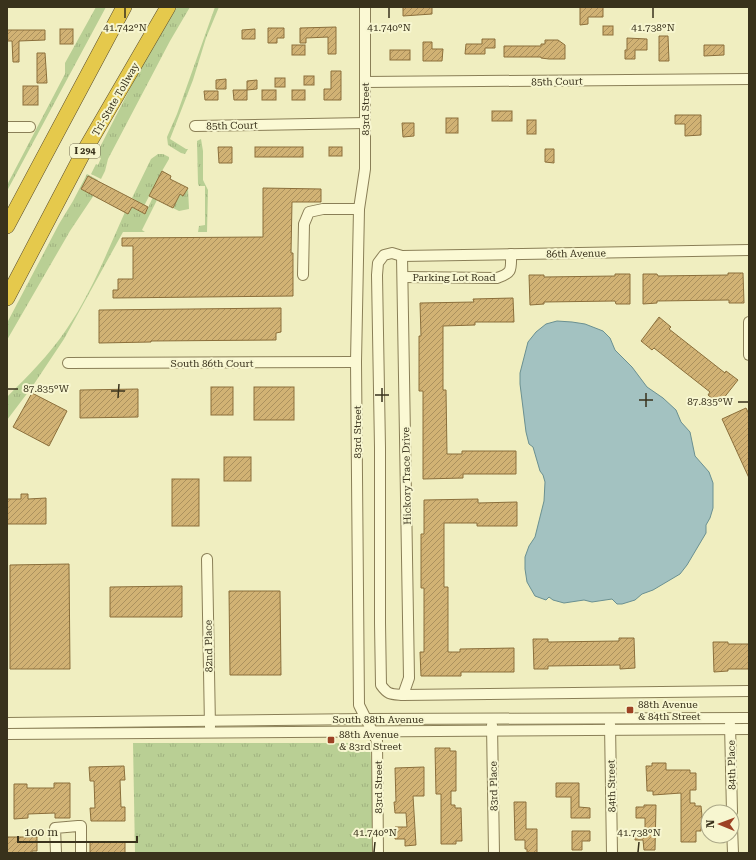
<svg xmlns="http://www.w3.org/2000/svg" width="756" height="860" font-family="'Roboto Serif',serif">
  <defs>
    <pattern id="grass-tufts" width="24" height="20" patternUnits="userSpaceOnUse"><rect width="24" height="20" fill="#b9cf94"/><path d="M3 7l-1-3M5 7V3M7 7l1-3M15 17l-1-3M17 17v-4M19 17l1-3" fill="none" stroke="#a0b27f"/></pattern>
    <pattern id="building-hatch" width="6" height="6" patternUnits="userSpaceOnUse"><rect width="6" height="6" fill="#d1b274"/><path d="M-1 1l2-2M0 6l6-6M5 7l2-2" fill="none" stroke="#ab915e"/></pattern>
  </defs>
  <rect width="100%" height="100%" fill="#f0eec0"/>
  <g fill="url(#grass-tufts)">
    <path d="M96,7H106L7,191V185L65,74V63Z"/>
    <path d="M177,7H190L170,41L108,159L105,171L101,179L91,174L96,164L98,165L101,158L96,155L98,151L139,71Z"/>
    <path d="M215,7H219L206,38L193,80L170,139L186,149H188L185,154L181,153L168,145L167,137L177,114Z"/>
    <path d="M201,139L203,151V180L208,190L207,232H198L199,226L205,225V186H199L198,184L197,141Z"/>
    <path d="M158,154H163L169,157V159L162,171L143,208L134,203L135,200L132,198L151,159Z"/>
    <path d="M87,174L98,180V181L88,176L81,189L94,195L70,231L7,340V323L59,224L73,201Z"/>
    <path d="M188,188L189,209L179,211L173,208L180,194L183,196Z"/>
    <path d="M153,197L157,200L142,230L145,232H123L64,339L32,387L7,420V397C28,376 49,355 66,330C91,294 107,252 125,212L128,214L132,207L145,214Z"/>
    <path d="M133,743H370L373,800V853H135Z"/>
  </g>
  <path fill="#a3c2c1" stroke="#6a9091" d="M557,321L572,322L585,324L603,331L610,338L615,350L632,367L647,387L663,398L676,410L681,422L690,432L695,456L709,472L713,483V508L710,518L706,525V533L687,565L680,574L653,590L642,594L635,600L622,604H617L612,599L592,602L584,600L564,603L553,600L549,597L546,600L535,596L527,582L525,569V557L529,546L535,537L544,501L545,482L543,475L540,471L533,447L529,444L526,432L520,384V373L528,342L536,332L546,324Z"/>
  <g fill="url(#building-hatch)" stroke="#8b6f3b">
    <path d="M403,7H432V14L403,16Z"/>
    <path d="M580,7H603V17H588V24L580,25Z"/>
    <rect x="603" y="26" width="10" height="9"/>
    <path d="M336,27V54H328V37L306,38V43H300V28Z"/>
    <path d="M268,28H284V38H277V43H268Z"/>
    <rect x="60" y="29" width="13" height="15"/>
    <path d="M255,29V39H242V30Z"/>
    <path d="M7,30H45V40L19,41V62H13L12,41H7Z"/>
    <path d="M659,36H668L669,61H659Z"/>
    <path d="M627,38L647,39V50H635V59H625V50H627Z"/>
    <path d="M482,39H495V48H485V54H465L466,44H482Z"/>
    <path d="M545,40H558L565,45V59H549L541,58V57H504V46H541V44H545Z"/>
    <path d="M423,42H432V49H443L442,61H423Z"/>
    <rect x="292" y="45" width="13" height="10"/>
    <path d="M704,45H724V55L704,56Z"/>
    <rect x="390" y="50" width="20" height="10"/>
    <path d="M37,53H45L47,83H37Z"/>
    <path d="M331,71H341V100H324V89H331Z"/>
    <rect x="304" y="76" width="10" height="9"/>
    <rect x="275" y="78" width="10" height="9"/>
    <path d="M226,79V89H216V80Z"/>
    <path d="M257,80V89L247,90V81Z"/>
    <rect x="23" y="86" width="15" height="19"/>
    <path d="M233,90H247V100H234Z"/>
    <rect x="262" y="90" width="14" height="10"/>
    <rect x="292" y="90" width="13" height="10"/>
    <path d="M204,91H218V100H205Z"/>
    <rect x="492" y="111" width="20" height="10"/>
    <path d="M675,115H701V135L685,136V124H675Z"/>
    <rect x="446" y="118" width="12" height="15"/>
    <rect x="527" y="120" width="9" height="14"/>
    <path d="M402,123H414V136L403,137Z"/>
    <path d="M218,147H232V163H219Z"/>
    <rect x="255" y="147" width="48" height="10"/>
    <rect x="329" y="147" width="13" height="9"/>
    <path d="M545,149H554V163L545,162Z"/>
    <path d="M162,171L171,176L170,179L188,188L183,196L180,194L173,208L149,196Z"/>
    <path d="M88,176L148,207L145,214L132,207L128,214L81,189Z"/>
    <path d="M263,188L321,189V202H292L291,253H293V296L113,298V290H118V279H133V246H122V238L263,237Z"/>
    <path d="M728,273H743L744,303H729V300L657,301V303L643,304V274H657L658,276L728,275Z"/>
    <path d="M615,274H630V304H616L615,301L544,302V304L530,305L529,275H544V277L615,276Z"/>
    <path d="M513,298L514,322H475V325L443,326V390H446L447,454H462V451H516V474H463V478L423,479V391H419V336H421L420,303L474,302L473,299Z"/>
    <path d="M281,308V332L276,333V340L151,341V342L99,343V310Z"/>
    <path d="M659,317L671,327L669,329L725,373L726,371L738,380L719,404L708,395L710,392L654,348L652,350L641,341Z"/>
    <rect x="211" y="387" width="22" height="28"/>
    <rect x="254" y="387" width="40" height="33"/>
    <path d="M138,389V417L80,418V390Z"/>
    <path d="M32,393L67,411L49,446L13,427Z"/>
    <path d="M746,408L749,414V478L722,419Z"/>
    <rect x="224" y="457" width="27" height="24"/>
    <rect x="172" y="479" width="27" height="47"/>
    <path d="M21,494H28V499L46,498V524H7V499H21Z"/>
    <path d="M478,499V503L517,502V526H477V523H444V587H448V652H460V649L514,648V672H461V676H421L420,652H424V588H421V534H424V500Z"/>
    <path d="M69,564L70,669H10V565Z"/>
    <path d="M182,586V617H110V587Z"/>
    <path d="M229,591H280L281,675H230Z"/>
    <path d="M619,638H634L635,668L620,669V665L548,666V669H534L533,639H548V642L619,641Z"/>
    <path d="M713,642H728V644H749V669H728V671L714,672Z"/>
    <path d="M435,748H450V751H456V791H451V805H455V808H461L462,841H456V844H441V794H436Z"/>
    <path d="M652,763H666V770H690V773H696V790H690V803H695V806H701L702,816L701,831H696V842H681V793L653,795V791H647L646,766H652Z"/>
    <path d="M124,766L125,780H120L121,807H125V821H91L90,808H95L94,781H90L89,767Z"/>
    <path d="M424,767V796H413L416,845L405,846V839H395V827H407L406,813H395L394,802H396L395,768Z"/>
    <path d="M54,783H70V818H55V813L28,814V818L14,819V784H27V788H54Z"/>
    <path d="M556,783H579V807L590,808V818H571V797H556Z"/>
    <path d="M514,802H526V829H537V853H527V849H525V840H515Z"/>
    <path d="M644,805H656L655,850H644L643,840H635V830H645V818H636V807H644Z"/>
    <path d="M572,831H590V841H582V850H572Z"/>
    <path d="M7,837H37V851H32V853H7Z"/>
    <rect x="90" y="842" width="35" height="11"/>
  </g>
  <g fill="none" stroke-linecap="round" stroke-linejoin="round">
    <g stroke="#8a7f57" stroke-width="12">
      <g id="minor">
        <path d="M365,7V169L359,209L356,362L359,705L377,741L378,853"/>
        <path d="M365,82L749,79"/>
        <path d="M195,126L365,123"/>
        <path d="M7,127H30"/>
        <path d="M749,250L402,256L392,253L384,255L378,263L377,275L380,448V623L381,685C388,695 391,694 403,695L749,691"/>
        <path d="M402,256L409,678L403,695"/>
        <path d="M303,275L304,224L309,212L323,209H359"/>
        <path d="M403,277L497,278C513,273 511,269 511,254"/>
        <path d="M749,322V355"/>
        <path d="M68,363L356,362"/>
        <path d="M207,559L210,727"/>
        <path d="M7,723L366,719L749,718"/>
        <path d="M610,724L612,853"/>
        <path d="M730,724L732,812"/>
        <path d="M492,725L494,853"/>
        <path d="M7,734L749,729"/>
        <path d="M732,827L733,853"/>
        <path d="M56,853L55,828L78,826H81V853"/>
      </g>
    </g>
    <g stroke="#584b2c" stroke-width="16">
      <g id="highway">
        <path d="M7,226L124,7"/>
        <path d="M7,298L82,155L168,7"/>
      </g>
    </g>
    <use href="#minor" stroke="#fbf9d4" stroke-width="10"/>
    <use href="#highway" stroke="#e5c94c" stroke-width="15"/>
  </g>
  <path fill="none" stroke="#39321c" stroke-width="1.5" d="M125,18V8M389,18V8M653,18V8M8,389H18M111,391H125M375,395H389M118,398L119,384M639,400H653M382,402V388M738,402H748M646,407V393M374,852L375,842M638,852L639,842"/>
  <g fill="#9d4224" stroke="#f7f6d0" stroke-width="1.5">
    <rect x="626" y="706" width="8" height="8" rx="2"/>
    <rect x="327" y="736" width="8" height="8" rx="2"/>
  </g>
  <g text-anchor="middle" stroke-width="4" stroke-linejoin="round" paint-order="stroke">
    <rect fill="#f7f6d0" stroke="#726d52" stroke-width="1" x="70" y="144" width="30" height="14" rx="3"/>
    <g font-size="9" font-weight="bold" fill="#39321c">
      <text x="85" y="154">I 294</text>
    </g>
    <g font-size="10" fill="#39321c" stroke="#f7f6d0">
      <text transform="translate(557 81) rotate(-1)" y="4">85th Court</text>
      <text transform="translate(115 99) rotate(-60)" y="4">Tri-State Tollway</text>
      <text transform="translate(365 109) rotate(-90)" y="4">83rd Street</text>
      <text transform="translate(232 125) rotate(-1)" y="4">85th Court</text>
      <text transform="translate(576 253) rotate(-1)" y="4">86th Avenue</text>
      <text x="454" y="281">Parking Lot Road</text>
      <text x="212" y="367">South 86th Court</text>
      <text transform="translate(357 432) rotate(-90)" y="4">83rd Street</text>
      <text transform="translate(406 476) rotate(-91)" y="4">Hickory Trace Drive</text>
      <text transform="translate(208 646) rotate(-91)" y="4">82nd Place</text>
      <text x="378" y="723">South 88th Avenue</text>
      <text transform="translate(731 765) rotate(-91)" y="4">84th Place</text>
      <text transform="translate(493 786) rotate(-91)" y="4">83rd Place</text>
      <text transform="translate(611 786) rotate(-91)" y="4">84th Street</text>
      <text transform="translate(378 787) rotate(-90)" y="4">83rd Street</text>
    </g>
    <g font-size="10" fill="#39321c" stroke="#f7f6d0" text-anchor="start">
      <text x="638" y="708">88th Avenue<tspan x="638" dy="12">&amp; 84th Street</tspan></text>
      <text x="339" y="738">88th Avenue<tspan x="339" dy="12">&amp; 83rd Street</tspan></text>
    </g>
  </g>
  <g font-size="10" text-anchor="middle" fill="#39321c" stroke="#f7f6d0" stroke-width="4" stroke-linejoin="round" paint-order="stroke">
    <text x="125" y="31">41.742°N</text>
    <text x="389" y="31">41.740°N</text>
    <text x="653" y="31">41.738°N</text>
    <text x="46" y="392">87.835°W</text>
    <text x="710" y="405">87.835°W</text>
    <text x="375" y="836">41.740°N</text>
    <text x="639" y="836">41.738°N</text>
  </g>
  <rect width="756" height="860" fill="none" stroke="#39321c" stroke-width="16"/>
  <g transform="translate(720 824) rotate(271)"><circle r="19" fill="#f7f6d0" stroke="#aba888"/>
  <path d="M0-3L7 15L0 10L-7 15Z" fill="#9d4224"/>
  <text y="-6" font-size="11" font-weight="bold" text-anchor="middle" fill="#39321c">N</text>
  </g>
  <path d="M18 836v6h119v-6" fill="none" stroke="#39321c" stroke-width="2"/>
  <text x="24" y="836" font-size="12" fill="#39321c" stroke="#f7f6d0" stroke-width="3" paint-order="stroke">100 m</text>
</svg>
